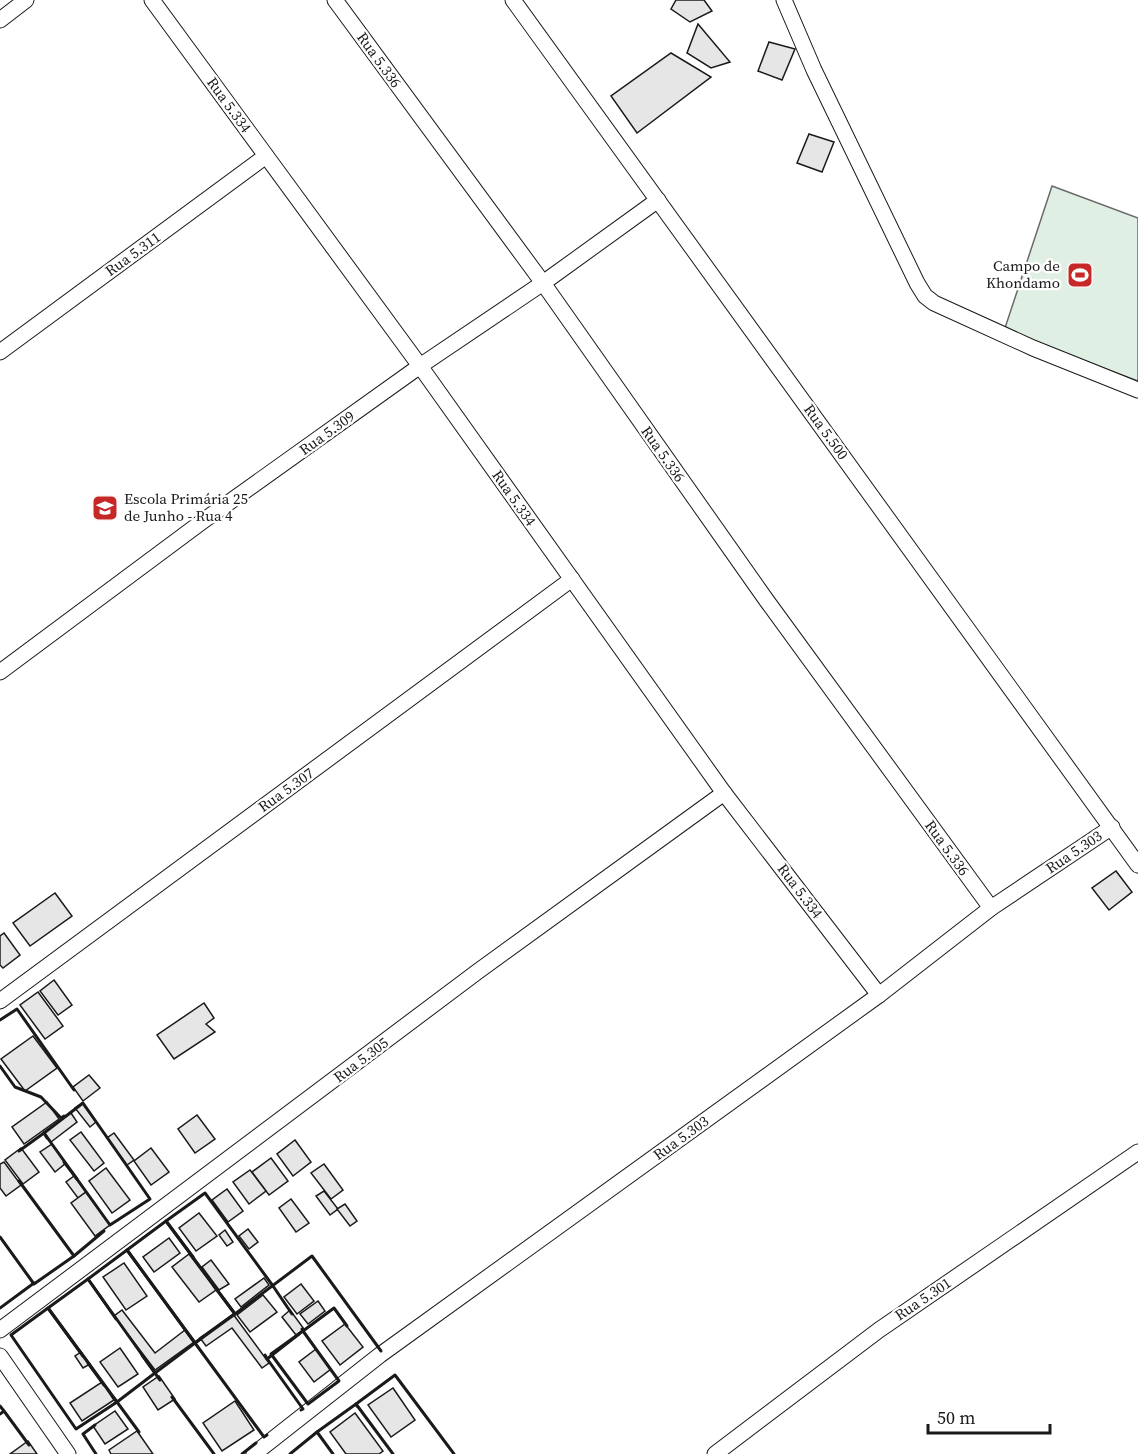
<svg xmlns="http://www.w3.org/2000/svg" width="1138" height="1454" font-family="'Source Serif 4',serif">
  <rect width="100%" height="100%" fill="#fff"/>
  <path fill="#e0efe3" stroke="#6a6a6a" stroke-width="1.5" d="M1052,186L1138,218V381L1004,331Z"/>
  <g fill="#e6e6e6" stroke="#1a1a1a" stroke-width="1.5">
    <path d="M676,0H704L712,11L690,22L671,9Z"/>
    <path d="M698,24L730,62L711,68L687,53Z"/>
    <path d="M769,42L795,49L782,80L758,71Z"/>
    <path d="M671,53L711,77L637,133L611,96Z"/>
    <path d="M809,134L834,142L822,172L797,163Z"/>
    <path d="M1116,871L1132,892L1109,910L1092,888Z"/>
    <path d="M55,893L72,916L30,946L13,923Z"/>
    <path d="M4,933L20,955L3,968L0,965V936Z"/>
    <path d="M54,980L72,1005L58,1015L40,991Z"/>
    <path d="M38,992L63,1026L45,1039L20,1005Z"/>
    <path d="M204,1003L214,1018L206,1024L215,1032L174,1059L157,1035Z"/>
    <path d="M33,1036L57,1068L25,1091L1,1059Z"/>
    <path d="M89,1075L100,1088L83,1101L73,1087Z"/>
    <path d="M47,1102L59,1119L24,1144L12,1127Z"/>
    <path d="M82,1103L96,1122L90,1127L75,1108Z"/>
    <path d="M71,1113L77,1122L51,1142L44,1132Z"/>
    <path d="M197,1115L215,1139L195,1153L178,1129Z"/>
    <path d="M81,1132L104,1163L94,1171L70,1140Z"/>
    <path d="M114,1133L134,1160L127,1165L107,1138Z"/>
    <path d="M295,1140L311,1162L293,1176L277,1154Z"/>
    <path d="M52,1144L66,1163L55,1172L40,1152Z"/>
    <path d="M21,1148L39,1172L23,1184L5,1160Z"/>
    <path d="M151,1148L169,1172L151,1185L134,1161Z"/>
    <path d="M271,1158L288,1181L269,1195L252,1172Z"/>
    <path d="M4,1162L21,1185L6,1196L0,1188V1164Z"/>
    <path d="M324,1164L343,1190L331,1199L311,1173Z"/>
    <path d="M106,1168L130,1200L112,1213L89,1181Z"/>
    <path d="M250,1170L266,1191L249,1204L233,1182Z"/>
    <path d="M74,1176L86,1192L78,1198L66,1182Z"/>
    <path d="M227,1189L243,1211L228,1222L212,1200Z"/>
    <path d="M324,1191L338,1209L330,1215L316,1196Z"/>
    <path d="M86,1192L110,1225L95,1236L71,1203Z"/>
    <path d="M291,1199L309,1223L296,1232L279,1208Z"/>
    <path d="M345,1204L357,1221L350,1226L337,1209Z"/>
    <path d="M199,1213L217,1236L196,1251L179,1228Z"/>
    <path d="M248,1229L258,1242L249,1249L239,1236Z"/>
    <path d="M225,1230L233,1242L227,1246L219,1235Z"/>
    <path d="M169,1238L180,1253L154,1272L143,1257Z"/>
    <path d="M189,1254L216,1290L199,1302L172,1267Z"/>
    <path d="M211,1260L229,1284L219,1290L202,1267Z"/>
    <path d="M124,1263L147,1296L126,1310L103,1277Z"/>
    <path d="M264,1278L269,1285L241,1307L235,1299Z"/>
    <path d="M301,1284L314,1301L297,1314L284,1297Z"/>
    <path d="M263,1295L277,1312L250,1332L237,1315Z"/>
    <path d="M318,1301L325,1311L308,1324L300,1314Z"/>
    <path d="M122,1310L155,1353L185,1330L194,1342L155,1370L114,1316Z"/>
    <path d="M290,1310L304,1329L296,1335L282,1317Z"/>
    <path d="M233,1314L269,1363L262,1368L232,1328L206,1346L200,1338Z"/>
    <path d="M345,1324L363,1347L340,1365L322,1341Z"/>
    <path d="M120,1348L138,1374L118,1387L100,1362Z"/>
    <path d="M316,1349L331,1369L314,1382L299,1362Z"/>
    <path d="M81,1352L90,1364L83,1368L75,1356Z"/>
    <path d="M159,1376L175,1399L158,1410L143,1387Z"/>
    <path d="M102,1382L114,1400L82,1421L70,1403Z"/>
    <path d="M393,1388L415,1420L391,1437L368,1405Z"/>
    <path d="M235,1401L254,1430L222,1451L203,1423Z"/>
    <path d="M115,1411L128,1429L105,1444L93,1426Z"/>
    <path d="M355,1413L383,1451L379,1454H346L330,1432Z"/>
    <path d="M137,1431L153,1454H111L109,1450Z"/>
    <path d="M28,1441L37,1454H10Z"/>
  </g>
  <g fill="none" stroke-linecap="round" stroke-linejoin="round">
    <g stroke="#1a1a1a" stroke-width="17">
      <g id="minor">
        <path d="M152,0L420,366L724,793L879,995"/>
        <path d="M335,0L543,283L767,601L991,908"/>
        <path d="M513,0L1138,865"/>
        <path d="M784,0L814,70L917,283L925,296L934,303L1033,348L1138,390"/>
        <path d="M0,20L26,0"/>
        <path d="M0,352L266,156"/>
        <path d="M0,672L203,521L420,366L543,283L658,200"/>
        <path d="M0,1001L572,579"/>
        <path d="M0,1330L477,972L724,793"/>
        <path d="M0,1356L68,1454"/>
        <path d="M254,1454L380,1355L879,995L991,908L1112,827"/>
        <path d="M715,1454L879,1330L1138,1152"/>
      </g>
    </g>
    <use href="#minor" stroke="#fff" stroke-width="15"/>
    <g stroke="#1a1a1a" stroke-width="3">
      <path d="M0,1020L17,1009L74,1090"/>
      <path d="M0,1066L15,1087L41,1097L61,1118L64,1116"/>
      <path d="M83,1103L150,1199L110,1225L44,1133Z"/>
      <path d="M19,1151L44,1133L47,1138"/>
      <path d="M64,1162L77,1179"/>
      <path d="M19,1181L74,1256L104,1231"/>
      <path d="M166,1221L235,1314L195,1343L127,1250Z"/>
      <path d="M0,1237L34,1284L74,1256"/>
      <path d="M127,1250L195,1343L155,1373L88,1279Z"/>
      <path d="M193,1257L166,1221L205,1193L273,1286"/>
      <path d="M214,1286L235,1314L312,1256L381,1351"/>
      <path d="M273,1286L292,1314"/>
      <path d="M0,1308L34,1283"/>
      <path d="M48,1308L117,1402L76,1429L11,1335Z"/>
      <path d="M302,1329L303,1331L334,1308L347,1326"/>
      <path d="M303,1331L339,1381L308,1404L271,1354Z"/>
      <path d="M204,1336L195,1343L264,1437L267,1435"/>
      <path d="M142,1355L160,1380"/>
      <path d="M265,1355L267,1359L299,1334"/>
      <path d="M83,1356L48,1308L88,1279L116,1319"/>
      <path d="M268,1360L303,1409L301,1410"/>
      <path d="M88,1363L104,1385"/>
      <path d="M113,1397L117,1402L155,1373"/>
      <path d="M172,1397L214,1454"/>
      <path d="M115,1403L117,1402L139,1432"/>
      <path d="M0,1406L4,1411L0,1414L4,1411L29,1445"/>
      <path d="M95,1425L83,1434L96,1454"/>
      <path d="M242,1454L256,1443"/>
      <path d="M290,1454L317,1432"/>
      <path d="M333,1454L317,1432L356,1404L357,1406"/>
      <path d="M393,1454L356,1404L395,1375L454,1454"/>
    </g>
  </g>
  <defs>
    <g id="stadium-square" transform="scale(1.35)"><rect x="-9" y="-9" width="18" height="18" rx="4" fill="#c62828" stroke="#fff"/><path d="M0-5a6.5 5 0 1 0 0 10a6.5 5 0 1 0 0-10ZM-3.5-1.8h7v3.6h-7Z" fill="#fff"/></g>
    <g id="school-square" transform="scale(1.35)"><rect x="-9" y="-9" width="18" height="18" rx="4" fill="#c62828" stroke="#fff"/><path d="M0-5L7-2L0 1L-7-2ZM-4 1L0 2.5L4 1V4Q0 6-4 4Z" fill="#fff"/></g>
  </defs>
  <g fill-rule="evenodd">
    <use href="#stadium-square" x="1080" y="275"/>
    <use href="#school-square" x="105" y="508"/>
  </g>
  <g text-anchor="middle" stroke-width="4.5" stroke-linejoin="round" paint-order="stroke">
    <g font-size="15" fill="#1a1a1a" stroke="#fff">
      <text transform="translate(379 60) rotate(54)" y="5">Rua 5.336</text>
      <text transform="translate(229 105) rotate(54)" y="5">Rua 5.334</text>
      <text transform="translate(133 254) rotate(-36)" y="5">Rua 5.311</text>
      <text transform="translate(826 432) rotate(54)" y="5">Rua 5.500</text>
      <text transform="translate(327 433) rotate(-36)" y="5">Rua 5.309</text>
      <text transform="translate(663 454) rotate(55)" y="5">Rua 5.336</text>
      <text transform="translate(514 498) rotate(55)" y="5">Rua 5.334</text>
      <text transform="translate(286 790) rotate(-36)" y="5">Rua 5.307</text>
      <text transform="translate(947 848) rotate(54)" y="5">Rua 5.336</text>
      <text transform="translate(1074 852) rotate(-34)" y="5">Rua 5.303</text>
      <text transform="translate(800 891) rotate(53)" y="5">Rua 5.334</text>
      <text transform="translate(361 1060) rotate(-37)" y="5">Rua 5.305</text>
      <text transform="translate(681 1138) rotate(-36)" y="5">Rua 5.303</text>
      <text transform="translate(923 1299) rotate(-34)" y="5">Rua 5.301</text>
    </g>
    <g font-size="15" fill="#1a1a1a" stroke="#fff" text-anchor="end">
      <text x="1060" y="271">Campo de<tspan x="1060" dy="17">Khondamo</tspan></text>
      <text x="124" y="504" text-anchor="start">Escola Primária 25<tspan x="124" dy="17">de Junho - Rua 4</tspan></text>
    </g>
  </g>
  <path d="M928 1424v9h122v-9" fill="none" stroke="#1a1a1a" stroke-width="3"/>
  <text x="937" y="1424" font-size="18" fill="#1a1a1a" stroke="#ffffff" stroke-width="4.5" paint-order="stroke">50 m</text>
</svg>
